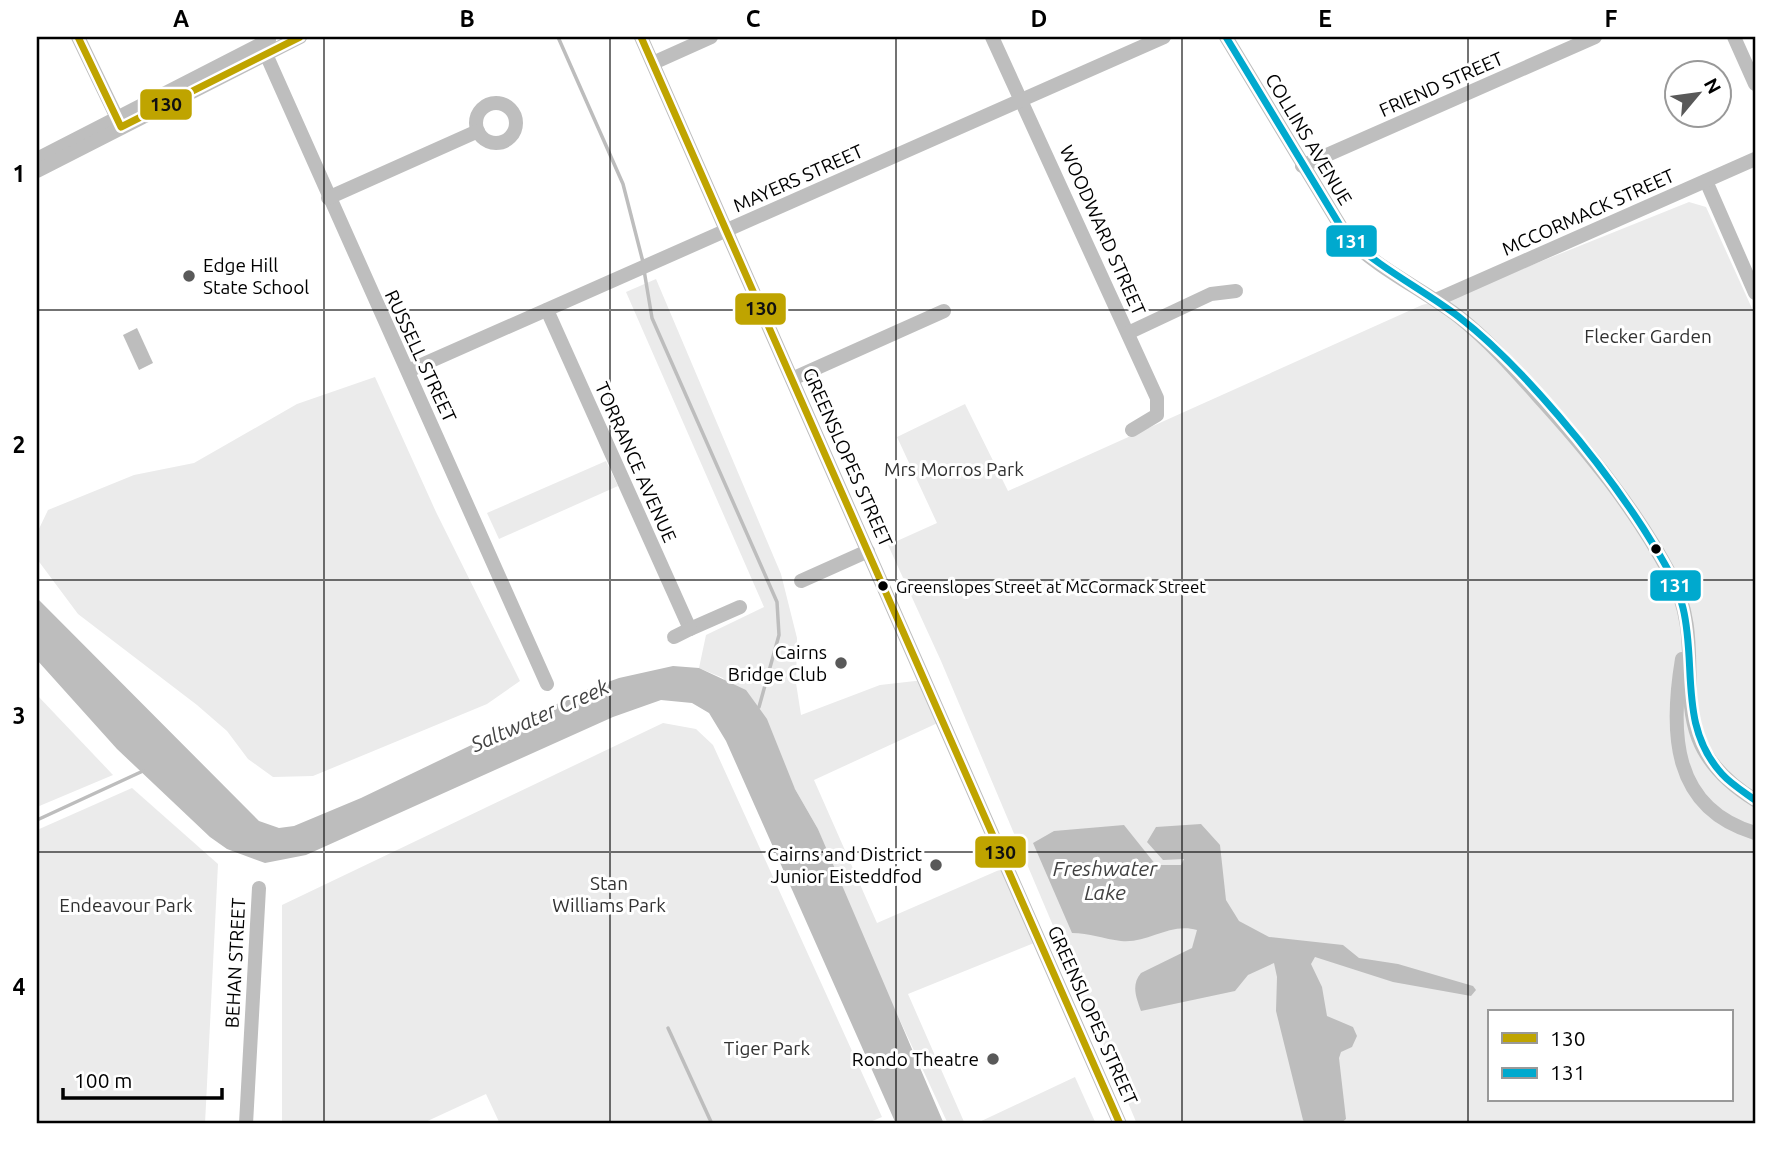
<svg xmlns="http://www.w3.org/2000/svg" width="1792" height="1161" font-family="Ubuntu,sans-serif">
  <rect width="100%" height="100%" fill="#fff"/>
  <g fill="#ebebeb" fill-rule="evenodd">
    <path d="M1689,202L1706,207L1755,315V1124H1137L941,661L888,545L937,523L897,437L965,404L1008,491L1422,305L1455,296ZM1489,1012H1731V1100H1489Z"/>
    <path d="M656,279L781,574L797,638L796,683L801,715L880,685L924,680L942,721L814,780L877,923L1006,867L1039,941L908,994L965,1124H948L859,932L818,829L795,789L723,678L699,668L706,635L764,607L626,292Z"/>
    <path d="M375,377L436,512L520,681L487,704L313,776L273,777L248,759L227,731L197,705L78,614L37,559V533L48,510L134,475L194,463L297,404Z"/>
    <path d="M606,461L618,486L499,539L487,513Z"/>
    <path d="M37,695L113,775L37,807Z"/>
    <path d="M663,723L696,729L713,745L882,1117L865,1124H500L486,1094L421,1124H282V905Z"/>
    <path d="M132,788L218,864L205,1124H37V830Z"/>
    <path d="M1075,1077L1096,1124H975Z"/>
  </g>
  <g fill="#bdbdbd">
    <path d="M137,328L153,363L139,370L123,335Z"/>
    <path d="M37,598L259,821L279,828L294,826L361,798L586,690L619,678L673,666L699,668L746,690L767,719L795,789L818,829L944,1124H896L726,741L709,713L692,703L661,700L613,717L306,855L265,863L227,849L210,837L117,749L37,660Z"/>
    <path d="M1201,824L1220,845L1226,900L1239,921L1269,937L1343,945L1359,958L1398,964L1473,986L1476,990L1471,996L1393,982L1315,957L1311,964L1322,987L1327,1016L1353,1027L1357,1036L1352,1047L1341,1052L1339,1058L1346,1119L1341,1123L1306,1124L1303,1120L1276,1011L1277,977L1274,963L1248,975L1235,991L1141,1011C1136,997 1131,985 1141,973L1192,948L1197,930C1170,922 1147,944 1121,941C1104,939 1089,933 1072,933L1033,843L1054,831L1124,825L1156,865H1181L1184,859L1163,860L1147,842L1156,827Z"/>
  </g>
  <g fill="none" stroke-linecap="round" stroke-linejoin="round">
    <g stroke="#bdbdbd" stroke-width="3.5">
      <path d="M558,37L623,184L643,262"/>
      <path d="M644,270L652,318L777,602L779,635L759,707"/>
      <path d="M37,820L143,771"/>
      <path d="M668,1028L712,1124"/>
    </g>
    <g stroke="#bebebe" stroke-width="14">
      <path d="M78,37L120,124"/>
      <path d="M641,37L1120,1124"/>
      <path d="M992,37L1157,398V415L1132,430"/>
      <path d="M1226,37L1347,237C1379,270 1423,289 1459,317C1488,340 1513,368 1538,396C1588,451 1635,508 1670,574C1717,660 1648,734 1755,800"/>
      <path d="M1734,37L1755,84"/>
      <path d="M261,43L547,684"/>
      <path d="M653,63L711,37"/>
      <circle cx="496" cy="123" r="20"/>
      <path d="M37,159L269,40"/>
      <path d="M1302,166L1595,37"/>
      <path d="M37,171L300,37"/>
      <path d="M1706,181L1755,293"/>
      <path d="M328,198L478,131"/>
      <path d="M1436,300L1755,159"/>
      <path d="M547,310L690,629L740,607"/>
      <path d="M1128,333L1211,294L1236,291"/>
      <path d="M408,371L1164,37"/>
      <path d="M792,379L944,311"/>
      <path d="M801,581L868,551"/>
      <path d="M674,637L690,629"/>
      <path d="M1682,659C1670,731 1671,808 1755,833"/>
      <path d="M246,1124L259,888"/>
    </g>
    <g stroke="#fff" stroke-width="12">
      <g id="bus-1">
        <path d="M78,37L121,127L300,37"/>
        <path d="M641,37L1120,1124"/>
      </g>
    </g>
    <g stroke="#fff" stroke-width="12">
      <path id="bus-2" d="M1226,37L1347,237C1381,269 1422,289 1459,317C1522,366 1599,460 1643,528C1658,552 1676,579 1683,608C1697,665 1678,726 1722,774C1731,784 1744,792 1755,800"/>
    </g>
    <use href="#bus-1" stroke="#bfa400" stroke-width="7"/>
    <use href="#bus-2" stroke="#00a9ce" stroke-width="7"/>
  </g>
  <path fill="none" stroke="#000" stroke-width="2" stroke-opacity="0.55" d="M324,37V1124M610,37V1124M896,37V1124M1182,37V1124M1468,37V1124M37,310H1755M37,580H1755M37,852H1755"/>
  <g fill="#595959" stroke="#fff" stroke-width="2.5">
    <circle cx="189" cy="276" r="7"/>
    <circle cx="841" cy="663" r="7"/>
    <circle cx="936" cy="865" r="7"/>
    <circle cx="993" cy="1059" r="7"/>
  </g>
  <g fill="#000" stroke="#fff" stroke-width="2.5">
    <circle cx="1656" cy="549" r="6"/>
    <circle cx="883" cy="586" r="6"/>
  </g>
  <g text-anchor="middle" stroke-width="6" stroke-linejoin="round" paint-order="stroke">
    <g font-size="17" fill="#000" stroke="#fff" text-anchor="start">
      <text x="896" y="593">Greenslopes Street at McCormack Street</text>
    </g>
    <g font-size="19" fill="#000" stroke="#fff">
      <text transform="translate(1441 84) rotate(-24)" y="7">FRIEND STREET</text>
      <text transform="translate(1309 139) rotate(59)" y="7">COLLINS AVENUE</text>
      <text transform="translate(798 178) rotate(-24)" y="7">MAYERS STREET</text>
      <text transform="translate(1588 212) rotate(-24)" y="7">MCCORMACK STREET</text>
      <text transform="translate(1103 230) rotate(66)" y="7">WOODWARD STREET</text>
      <text transform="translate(421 356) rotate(65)" y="7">RUSSELL STREET</text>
      <text transform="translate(848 457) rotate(66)" y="7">GREENSLOPES STREET</text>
      <text transform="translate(636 462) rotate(66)" y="7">TORRANCE AVENUE</text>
      <text transform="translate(235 963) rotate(-87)" y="7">BEHAN STREET</text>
      <text transform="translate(1093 1015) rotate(66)" y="7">GREENSLOPES STREET</text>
    </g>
    <g font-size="19" fill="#000" stroke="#fff" text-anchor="end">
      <text x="203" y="272" text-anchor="start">Edge Hill<tspan x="203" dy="22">State School</tspan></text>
      <text x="827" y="659">Cairns<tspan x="827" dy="22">Bridge Club</tspan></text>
      <text x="922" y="861">Cairns and District<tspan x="922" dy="22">Junior Eisteddfod</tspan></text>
      <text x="979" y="1066">Rondo Theatre</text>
    </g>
    <g font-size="19" fill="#313131" stroke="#fff">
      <text x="1648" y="343">Flecker Garden</text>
      <text x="954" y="476">Mrs Morros Park</text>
      <text x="609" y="890">Stan<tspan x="609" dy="22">Williams Park</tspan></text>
      <text x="126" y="912">Endeavour Park</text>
      <text x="767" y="1055">Tiger Park</text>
    </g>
    <g font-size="21" font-style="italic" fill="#424242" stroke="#fff">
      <text transform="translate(540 716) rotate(-24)" y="7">Saltwater Creek</text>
      <text x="1105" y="876">Freshwater<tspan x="1105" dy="24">Lake</tspan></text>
    </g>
  </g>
  <g stroke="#fff" stroke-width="2.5">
    <rect x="139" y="88" width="54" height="33" rx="7" fill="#bfa400"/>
    <rect x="1325" y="224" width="53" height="34" rx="7" fill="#00a9ce"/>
    <rect x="734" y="292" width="53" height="34" rx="7" fill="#bfa400"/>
    <rect x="1649" y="569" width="53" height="33" rx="7" fill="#00a9ce"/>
    <rect x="974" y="835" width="53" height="34" rx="7" fill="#bfa400"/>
  </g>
  <g font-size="19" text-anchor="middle" font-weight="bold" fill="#fff">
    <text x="1351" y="248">131</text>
    <text x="1675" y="592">131</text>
  </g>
  <g font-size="19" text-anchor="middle" font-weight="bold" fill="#111">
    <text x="166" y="111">130</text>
    <text x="761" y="315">130</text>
    <text x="1000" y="859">130</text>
  </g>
  <rect width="1792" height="1161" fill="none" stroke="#ffffff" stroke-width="77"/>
  <rect x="1488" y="1010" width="245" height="91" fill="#ffffff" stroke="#999999" stroke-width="2"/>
  <rect x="1502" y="1033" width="35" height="10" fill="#bfa400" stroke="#999999" stroke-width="2"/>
  <text x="1550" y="1046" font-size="21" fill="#000000">130</text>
  <rect x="1502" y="1068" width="35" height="10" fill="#00a9ce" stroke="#999999" stroke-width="2"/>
  <text x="1550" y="1080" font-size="21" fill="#000000">131</text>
  <g transform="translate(1698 94) rotate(61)"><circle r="33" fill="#ffffff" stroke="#999999" stroke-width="2"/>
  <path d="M0-5L12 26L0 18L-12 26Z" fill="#595959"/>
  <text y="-10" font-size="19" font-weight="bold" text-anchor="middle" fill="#000000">N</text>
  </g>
  <path d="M63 1088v10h159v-10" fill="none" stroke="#000000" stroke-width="3.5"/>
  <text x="74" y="1088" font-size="21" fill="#000000" stroke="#ffffff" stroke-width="5" paint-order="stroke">100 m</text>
  <rect x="38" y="38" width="1716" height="1084" fill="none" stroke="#000" stroke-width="2.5"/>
  <g font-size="23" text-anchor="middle" font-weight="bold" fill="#000">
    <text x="181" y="27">A</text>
    <text x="467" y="27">B</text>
    <text x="753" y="27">C</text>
    <text x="1039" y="27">D</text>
    <text x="1325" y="27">E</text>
    <text x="1611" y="27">F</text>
    <text x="19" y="182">1</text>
    <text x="19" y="453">2</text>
    <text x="19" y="724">3</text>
    <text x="19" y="995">4</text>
  </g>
</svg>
